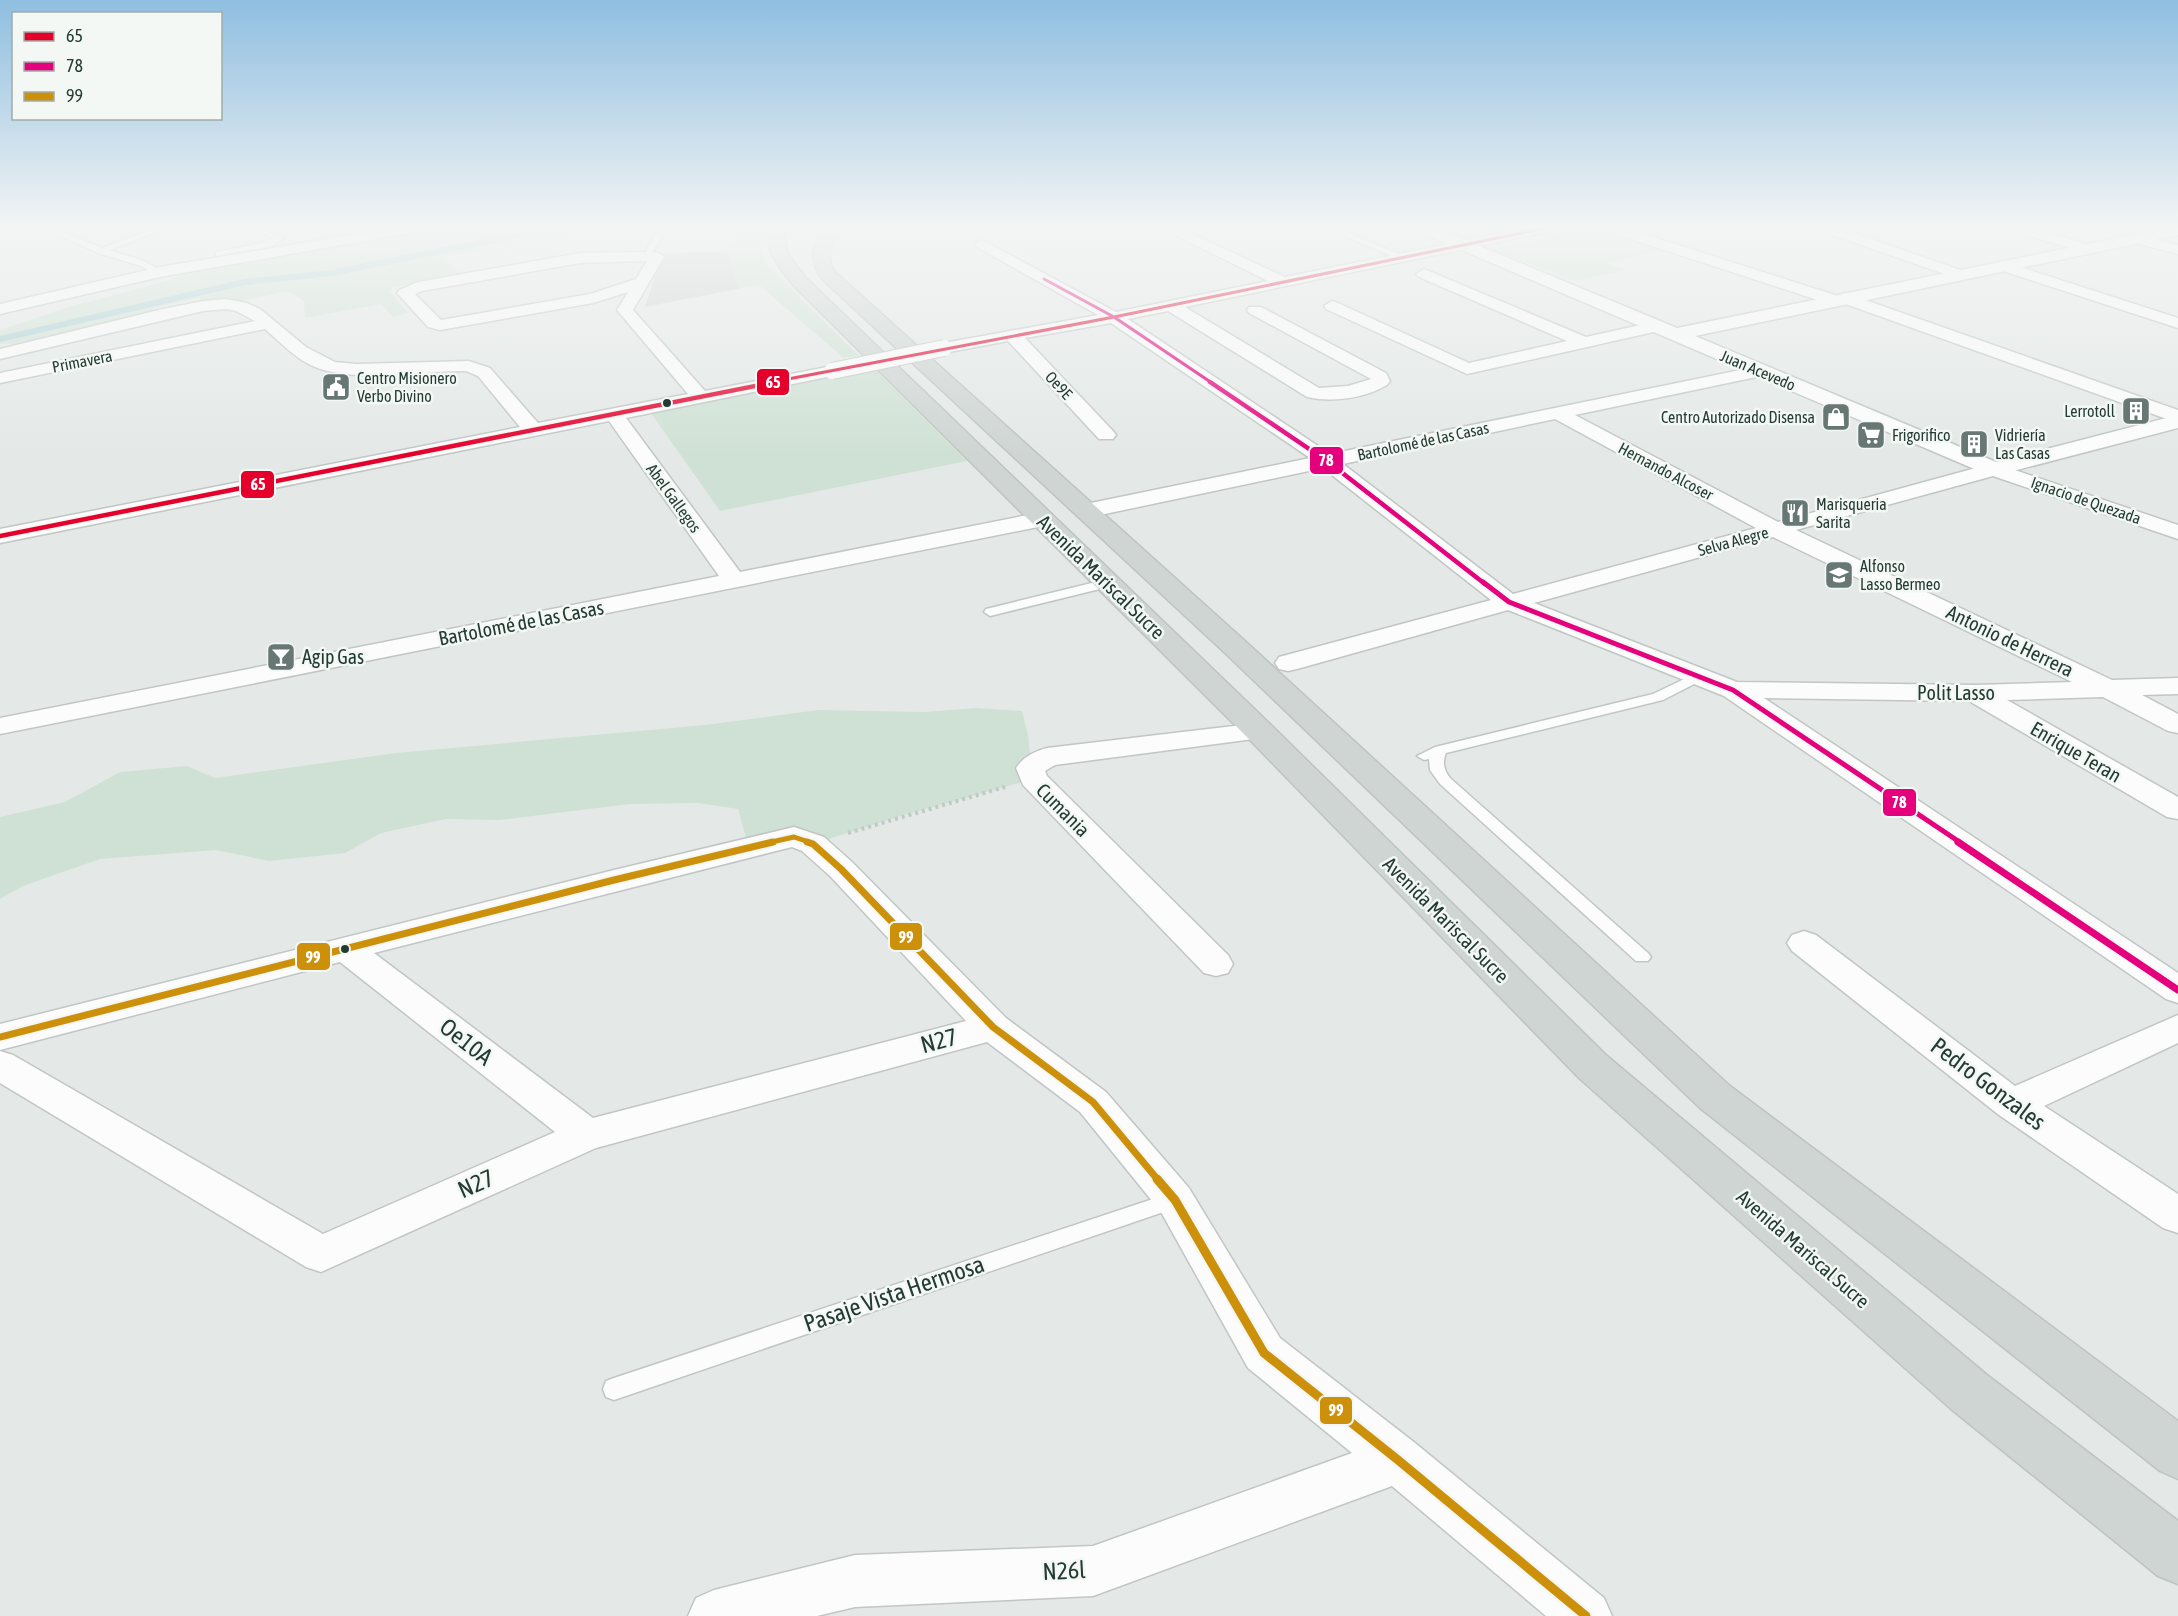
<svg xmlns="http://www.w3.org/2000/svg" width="2178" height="1616" font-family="'Asap Condensed',sans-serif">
  <rect width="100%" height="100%" fill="#e4e9e7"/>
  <g fill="#cfe1d4">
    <path d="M431,228H543L332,272L243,281L197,293L242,284L332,273L553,228H602L590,232L445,257L461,275L393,287L390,292L408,313L393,317L381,304L305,318L304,301L289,292H284L236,302L208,305L199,298L153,308L157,315L55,339L43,337L20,344H0V340L80,320L0,338V330L72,306L164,282L187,273Z"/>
    <path d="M737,228H760L759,234L765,263L859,356L844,358L759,285L739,288L726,252Z"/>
    <path d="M1595,228H1602L1667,250L1607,263L1626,270L1575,281L1490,249Z"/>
    <path d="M875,369L967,461L720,511L651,413Z"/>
    <path d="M976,708L1022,711L1028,735L1033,779L904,815L813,844L749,848L738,809L698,803L630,804L499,820L446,819L381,833L345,853L269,861L216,850L100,859L23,886L0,899V817L65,802L120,772L187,766L215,778L396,753L705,725L818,710L924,712Z"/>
  </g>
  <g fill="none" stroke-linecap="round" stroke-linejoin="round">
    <path stroke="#a9ced3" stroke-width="6" d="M0,339L245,282L332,273L553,228"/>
  </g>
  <path fill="#cdd2d0" stroke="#cdd2d0" stroke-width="1.5" d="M726,252L739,288L646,306L657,273L666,258L664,254Z"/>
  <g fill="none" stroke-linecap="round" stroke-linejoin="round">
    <g stroke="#c1c6c4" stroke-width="3">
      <g id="lane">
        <path d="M44,228H53L102,248L157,228H166L110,250L144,261L164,272L157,274L138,265L98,253Z"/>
        <path d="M251,228H260L283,238L272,246L216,256V252L267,242L273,238Z"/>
        <path d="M1326,228H1336L1406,257L1399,259Z"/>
        <path d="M656,233L663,235L649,257H643Z"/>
        <path d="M1108,579L1114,583L1112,586L990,616L984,612L986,609Z"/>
        <path d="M1699,672L1704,673L1706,676L1704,679L1663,700L1446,753C1442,763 1444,770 1450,778L1648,953L1651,957L1648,961H1636L1440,784L1430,770L1429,759L1424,760L1417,756L1435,747L1653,694Z"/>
        <path d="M1174,1192L1181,1194L1184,1200L1181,1206L614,1400L606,1397L603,1389L606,1381L614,1378Z"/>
      </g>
    </g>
    <g stroke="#c1c6c4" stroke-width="3">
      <g id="street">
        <path d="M391,228H422L415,232L160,277L0,314V304L160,267Z"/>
        <path d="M1161,228H1179L1285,277L1526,228H1553L1546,232L1185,307L1319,388L1348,386L1371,379L1249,313L1247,310L1249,307H1261L1386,373L1390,381L1387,385C1365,398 1333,403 1307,397L1168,311L1128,319L1330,454L1760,366L1766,367L1769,371L1766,375L1575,415L1778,522L1994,463L2178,525V539L1993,476L1796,530L2112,680L2178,678V694L2142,695L2178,714V733L2168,731L2103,697L2007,700L2178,797V819L2167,817L1969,701L1764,698L2178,973V1003L2166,999L1724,696L1508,610L1297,669L1288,671L1279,669L1275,663L1279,657L1491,600L1323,468L1086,518L1078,516L1075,511L1078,506L1086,504L1310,458L1111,323L1025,338L1113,431L1116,435L1113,439H1099L1008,341L944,353L938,352L935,348L938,344L944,343L1098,315L977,247L975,244L982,240L1116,312L1268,281ZM1555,419L1756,528L1513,594L1343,464ZM1773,537L2072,682L1975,685L1737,682L1534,603Z"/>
        <path d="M1604,228H1625L1838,296L1845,293L1851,295L2178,410V423L1840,302L1833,305L1827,303L1606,231Z"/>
        <path d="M1819,228H1839L1966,272L1969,275L1961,280L1956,278L1821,231Z"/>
        <path d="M2010,228H2032L2092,246L2094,249L2087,253L2012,231Z"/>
        <path d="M2137,235L2178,245V254L2132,242L2130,239Z"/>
        <path d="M653,252L661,254L664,257L633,310L705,391L832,366L838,367L841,371L838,375L832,376L626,418L740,572L1043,512L1051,514L1054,519L1051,524L1043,526L0,734V718L719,576L609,421L0,543V529L520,427L478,376L466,371C420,370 344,386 305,362C290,353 278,340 265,329L0,383V373L255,321L236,311L226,309L203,311L0,359V349L163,309L203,301L226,299L247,303L260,309L306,347L335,362L356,364L469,361L490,368L538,423L688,394L617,310L628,292L593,303L440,330L428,327L397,293L399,290L418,282L580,253ZM647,261L636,279L590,294L441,320L415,294L422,291L580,263Z"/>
        <path d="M2002,261L2178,318V328L1997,269L1994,266Z"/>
        <path d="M1424,269L1586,337L1658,321L1666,326L1658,331L1467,374L1326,309L1324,306L1332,301L1338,303L1469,363L1567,341L1419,277L1416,274Z"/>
        <path d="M1259,723L1269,725L1273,731L1269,737L1055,765L1045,771L1047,776L1228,955L1233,964L1228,973L1216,976L1204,973L1023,785L1016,768C1023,757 1035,751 1047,748Z"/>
        <path d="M794,827L824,837L852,862L1006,1018L1106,1092L1189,1188L1280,1338L1415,1443L1604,1598L1612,1616H1546L1392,1486L1093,1596L855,1607L817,1616H688L696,1598L714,1590L855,1555L1093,1546L1352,1453L1248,1368L1161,1212L1080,1112L987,1042L596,1148L321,1272L306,1267L0,1083V1051L13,1055L323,1234L555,1132L340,962L0,1050V1024L614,870ZM792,847L802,851L830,876L966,1021L593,1118L374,953Z"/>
        <path d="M1804,931L1816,935L2015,1086L2178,1015V1043L2044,1106L2178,1194V1233L2163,1228L1999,1115L1792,951L1787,943L1792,935Z"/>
      </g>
    </g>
    <g stroke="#c0c6c4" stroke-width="3">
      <path id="secondary" d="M1415,228H1436L1677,328L2166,228H2178V235L1695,336L1996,462L2178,415V428L1994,476L1986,474L1417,231Z"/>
    </g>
    <g stroke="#bdc4c2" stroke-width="3">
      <g id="primary">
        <path d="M770,228H786C780,250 794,262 806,278L1270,724L1607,1056L1987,1375L2178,1521V1584L2158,1576L1951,1409L1579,1078L1248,738L794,286C781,268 762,251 770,228Z"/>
        <path d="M826,228H843C831,243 824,253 835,272L1245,641L1730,1086L2178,1421V1479L2160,1471L1700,1108L1225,653L822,279C809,260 811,245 826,228Z"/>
      </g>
    </g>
    <path stroke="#c1c9c5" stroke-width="4" stroke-dasharray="3 4" stroke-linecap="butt" d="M848,833L1005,787"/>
    <use href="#lane" fill="#fbfcfb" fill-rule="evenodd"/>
    <use href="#street" fill="#fbfcfb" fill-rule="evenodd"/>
    <use href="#secondary" fill="#fbfcfb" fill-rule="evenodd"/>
    <use href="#primary" fill="#ced5d3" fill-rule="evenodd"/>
    <g stroke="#c1c6c4" stroke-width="18" stroke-linecap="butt">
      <path id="street-bridge" d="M832,371L944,348"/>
    </g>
    <use href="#street-bridge" stroke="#fbfcfb" stroke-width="16"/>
    <g stroke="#f3f8f5" stroke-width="5">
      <path id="bus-1-far1" d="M767,383L1114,317L1546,228"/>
    </g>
    <g stroke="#f3f8f5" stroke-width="8">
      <path id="bus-1" d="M0,536L775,382"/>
    </g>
    <g stroke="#f3f8f5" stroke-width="5">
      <path id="bus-2-far3" d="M1044,279L1114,317L1212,383"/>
    </g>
    <g stroke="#f3f8f5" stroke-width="8">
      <path id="bus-2-far2" d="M1210,382L1327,461L1485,584"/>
    </g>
    <g stroke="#f3f8f5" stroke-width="9">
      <path id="bus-2-far1" d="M1483,582L1509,602L1733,690L1961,843"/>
    </g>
    <g stroke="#f3f8f5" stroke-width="11">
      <path id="bus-2" d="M1958,842L2178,990"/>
    </g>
    <g stroke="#f3f8f5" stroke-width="9">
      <path id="bus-3-far2" d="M767,843L794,837L812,843"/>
    </g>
    <g stroke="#f3f8f5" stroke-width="11">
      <g id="bus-3-far1">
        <path d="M807,842L813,844L841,869L993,1027L1093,1102L1158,1180"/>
        <path d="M0,1037L614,880L773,842"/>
      </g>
    </g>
    <g stroke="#f3f8f5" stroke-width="14">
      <path id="bus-3" d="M1157,1179L1175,1200L1264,1353L1398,1460L1586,1616"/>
    </g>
    <use href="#bus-1-far1" stroke="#e4002b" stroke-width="3"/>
    <use href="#bus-1" stroke="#e4002b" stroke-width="4.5"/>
    <use href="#bus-2-far3" stroke="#e5007d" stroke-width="3"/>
    <use href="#bus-2-far2" stroke="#e5007d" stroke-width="4.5"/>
    <use href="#bus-2-far1" stroke="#e5007d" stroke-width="5"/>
    <use href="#bus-2" stroke="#e5007d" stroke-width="7"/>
    <use href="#bus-3-far2" stroke="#cd900a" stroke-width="5"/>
    <use href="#bus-3-far1" stroke="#cd900a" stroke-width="7"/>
    <use href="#bus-3" stroke="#cd900a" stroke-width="9"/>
  </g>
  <linearGradient id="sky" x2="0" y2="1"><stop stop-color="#8fbee0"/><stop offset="0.5" stop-color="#f3f5f4"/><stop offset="1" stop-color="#f3f5f4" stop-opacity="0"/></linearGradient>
  <rect width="2178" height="454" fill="url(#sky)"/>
  <defs>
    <g id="civic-square" transform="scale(1.5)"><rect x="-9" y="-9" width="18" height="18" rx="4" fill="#677773" stroke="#f3f8f5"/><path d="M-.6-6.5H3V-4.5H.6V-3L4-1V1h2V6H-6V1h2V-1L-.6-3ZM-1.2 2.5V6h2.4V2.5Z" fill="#fff"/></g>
    <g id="building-square" transform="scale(1.5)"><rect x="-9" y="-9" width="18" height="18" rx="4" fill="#677773" stroke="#f3f8f5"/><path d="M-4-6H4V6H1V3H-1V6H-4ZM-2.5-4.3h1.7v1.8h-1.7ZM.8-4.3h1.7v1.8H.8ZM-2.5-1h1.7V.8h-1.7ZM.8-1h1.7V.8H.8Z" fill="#fff"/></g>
    <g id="shop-square" transform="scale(1.5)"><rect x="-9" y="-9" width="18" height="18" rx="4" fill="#677773" stroke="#f3f8f5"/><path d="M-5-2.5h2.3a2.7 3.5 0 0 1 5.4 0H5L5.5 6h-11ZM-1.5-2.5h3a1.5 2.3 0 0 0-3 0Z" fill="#fff"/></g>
    <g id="supermarket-square" transform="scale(1.5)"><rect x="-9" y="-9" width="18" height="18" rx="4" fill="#677773" stroke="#f3f8f5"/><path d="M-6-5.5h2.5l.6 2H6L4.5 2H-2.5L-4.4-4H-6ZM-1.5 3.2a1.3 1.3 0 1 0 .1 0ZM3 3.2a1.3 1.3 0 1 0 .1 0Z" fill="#fff"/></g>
    <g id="restaurant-square" transform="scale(1.5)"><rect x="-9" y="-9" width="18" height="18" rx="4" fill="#677773" stroke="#f3f8f5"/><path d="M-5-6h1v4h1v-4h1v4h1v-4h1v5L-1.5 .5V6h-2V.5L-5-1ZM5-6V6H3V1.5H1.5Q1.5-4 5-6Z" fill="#fff"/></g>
    <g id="school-square" transform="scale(1.5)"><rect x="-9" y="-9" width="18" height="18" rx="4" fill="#677773" stroke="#f3f8f5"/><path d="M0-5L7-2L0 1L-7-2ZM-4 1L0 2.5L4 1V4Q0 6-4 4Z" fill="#fff"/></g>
    <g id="bar-square" transform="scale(1.5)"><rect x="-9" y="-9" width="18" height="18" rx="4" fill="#677773" stroke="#f3f8f5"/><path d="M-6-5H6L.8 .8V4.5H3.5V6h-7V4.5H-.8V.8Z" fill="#fff"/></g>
  </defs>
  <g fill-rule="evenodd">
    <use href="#civic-square" x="336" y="387"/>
    <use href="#building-square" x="2136" y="411"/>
    <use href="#shop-square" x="1836" y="417"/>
    <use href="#supermarket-square" x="1871" y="435"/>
    <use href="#building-square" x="1974" y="444"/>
    <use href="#restaurant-square" x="1795" y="513"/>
    <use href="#school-square" x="1839" y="575"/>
    <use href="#bar-square" x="281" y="657"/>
  </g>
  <g fill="#243a34" stroke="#f3f8f5" stroke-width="2">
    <circle cx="667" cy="403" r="5"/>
    <circle cx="345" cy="949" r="5"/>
  </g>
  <g text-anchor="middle" stroke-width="5" stroke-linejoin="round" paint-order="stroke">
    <g font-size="16" fill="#243a34" stroke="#f3f8f5">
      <text transform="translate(82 361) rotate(-11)" y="6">Primavera</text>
      <text transform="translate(1758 370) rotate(23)" y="6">Juan Acevedo</text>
      <text transform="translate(1059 385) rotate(47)" y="6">Oe9E</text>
      <text transform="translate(1423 441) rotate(-12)" y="6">Bartolomé de las Casas</text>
      <text transform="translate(1666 471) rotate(28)" y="6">Hernando Alcoser</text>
      <text transform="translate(674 498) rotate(54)" y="6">Abel Gallegos</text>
      <text transform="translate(2086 500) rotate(19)" y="6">Ignacio de Quezada</text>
      <text transform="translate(1733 541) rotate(-15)" y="6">Selva Alegre</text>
    </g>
    <g font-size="16" fill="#243a34" stroke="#f3f8f5" text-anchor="start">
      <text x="357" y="384">Centro Misionero<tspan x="357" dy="18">Verbo Divino</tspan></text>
      <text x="2115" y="417" text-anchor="end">Lerrotoll</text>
      <text x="1815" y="423" text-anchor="end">Centro Autorizado Disensa</text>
      <text x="1892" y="441">Frigorifico</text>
      <text x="1995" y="441">Vidriería<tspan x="1995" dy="18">Las Casas</tspan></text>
      <text x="1816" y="510">Marisqueria<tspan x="1816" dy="18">Sarita</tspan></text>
      <text x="1860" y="572">Alfonso<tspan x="1860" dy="18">Lasso Bermeo</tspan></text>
    </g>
    <g font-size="20" fill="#243a34" stroke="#f3f8f5">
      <text transform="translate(1101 577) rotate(44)" y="7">Avenida Mariscal Sucre</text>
      <text transform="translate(521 623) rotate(-11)" y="7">Bartolomé de las Casas</text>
      <text transform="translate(2010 641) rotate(26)" y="7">Antonio de Herrera</text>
      <text x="1956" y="700">Polit Lasso</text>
      <text transform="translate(2076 752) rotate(30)" y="7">Enrique Teran</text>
      <text transform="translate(1063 810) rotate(45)" y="7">Cumania</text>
      <text transform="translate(1446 920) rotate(45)" y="7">Avenida Mariscal Sucre</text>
      <text transform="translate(1803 1249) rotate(41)" y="7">Avenida Mariscal Sucre</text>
    </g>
    <g font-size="20" fill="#243a34" stroke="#f3f8f5" text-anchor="start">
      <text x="302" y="664">Agip Gas</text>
    </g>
    <g font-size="24" fill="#243a34" stroke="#f3f8f5">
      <text transform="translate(939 1041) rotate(-15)" y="8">N27</text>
      <text transform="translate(466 1042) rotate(38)" y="8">Oe10A</text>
      <text transform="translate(1988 1084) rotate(37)" y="8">Pedro Gonzales</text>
      <text transform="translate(476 1184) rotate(-24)" y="8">N27</text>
      <text transform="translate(894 1294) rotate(-19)" y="8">Pasaje Vista Hermosa</text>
      <text transform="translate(1064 1571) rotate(-3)" y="8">N26l</text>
    </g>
  </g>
  <g stroke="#f3f8f5" stroke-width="2">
    <rect x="756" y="368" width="34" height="28" rx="6" fill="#e4002b"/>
    <rect x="1309" y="446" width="35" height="29" rx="6" fill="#e5007d"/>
    <rect x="240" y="470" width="35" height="29" rx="6" fill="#e4002b"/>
    <rect x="1882" y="788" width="35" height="29" rx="6" fill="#e5007d"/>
    <rect x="889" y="922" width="34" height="29" rx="6" fill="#cd900a"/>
    <rect x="296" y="942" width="35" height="29" rx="6" fill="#cd900a"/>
    <rect x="1319" y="1396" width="34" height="29" rx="6" fill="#cd900a"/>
  </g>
  <g font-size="16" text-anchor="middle" font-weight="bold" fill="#fff">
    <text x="773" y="388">65</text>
    <text x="1326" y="466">78</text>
    <text x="258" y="490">65</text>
    <text x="1899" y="808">78</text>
    <text x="906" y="943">99</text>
    <text x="313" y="963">99</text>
    <text x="1336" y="1416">99</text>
  </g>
  <rect x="12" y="12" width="210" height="108" fill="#f3f8f5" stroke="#a0aca8" stroke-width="1.5"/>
  <rect x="24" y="32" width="30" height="9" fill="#e4002b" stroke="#a0aca8" stroke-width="1.5"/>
  <text x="66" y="42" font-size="18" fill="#243a34">65</text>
  <rect x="24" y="62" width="30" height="9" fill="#e5007d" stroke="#a0aca8" stroke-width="1.5"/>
  <text x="66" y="72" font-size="18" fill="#243a34">78</text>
  <rect x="24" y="92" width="30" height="9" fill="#cd900a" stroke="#a0aca8" stroke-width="1.5"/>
  <text x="66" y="102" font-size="18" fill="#243a34">99</text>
</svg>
